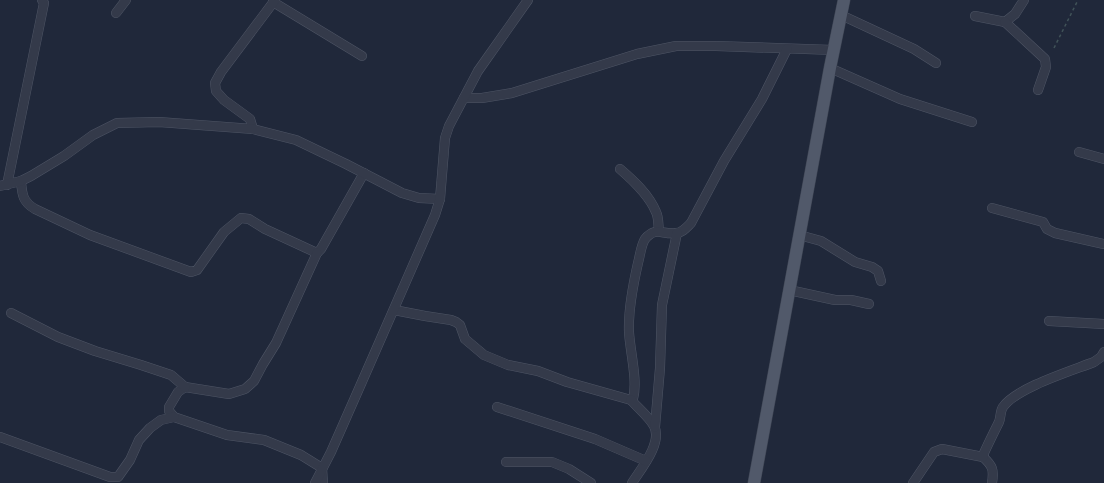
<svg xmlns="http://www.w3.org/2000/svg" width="1104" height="483" font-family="'IBM Plex Sans',sans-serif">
  <rect width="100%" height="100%" fill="#20283a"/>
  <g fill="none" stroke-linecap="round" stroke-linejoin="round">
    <g stroke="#4e5565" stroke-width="10">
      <g id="minor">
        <path d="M273,2L362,56"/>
        <path d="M116,13L126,0"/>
        <path d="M841,15L914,49L936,63"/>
        <path d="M975,16L1005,22L1015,14L1024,0"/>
        <path d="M1005,22L1045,59L1046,67L1038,90"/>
        <path d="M830,68L900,99L972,122"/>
        <path d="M464,98H482L512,93L637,54L676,46H716L834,50"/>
        <path d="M253,129L250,119L224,100L216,91L215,83L221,72L275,0"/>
        <path d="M1079,152L1104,159"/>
        <path d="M620,169C634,181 649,195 656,212C659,218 658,225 659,231"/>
        <path d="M21,181C22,195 23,202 35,209L90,235L191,272L197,270L224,232L241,218L249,219L265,229L317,253L321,249L364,173"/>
        <path d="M7,185L44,3L42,0"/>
        <path d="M0,186L21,181L31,176L64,156L93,135L117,123L159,122L253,129L296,140L346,164L402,193L419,198L440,199"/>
        <path d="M992,208L1043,222L1047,229L1055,233L1104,244"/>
        <path d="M799,235L821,241L855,262L872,267L878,271L881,281"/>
        <path d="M317,253L276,343L263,364L254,381L245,389L229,394L185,387L178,392L169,407V411L174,417L227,435L264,440L301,455L322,468L323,483"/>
        <path d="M789,290L835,300H851L869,304"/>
        <path d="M394,310L425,316L451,320L456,322L460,325L465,339L484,355L508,365L538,371L567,382L631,400L633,399C638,381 630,351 629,332C628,309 633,285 638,263C640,256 641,245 645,239C656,226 662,235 676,233C682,233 686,228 691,223L724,161L762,99L787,49"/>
        <path d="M11,313L58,337L95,351L141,365L171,375L185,387"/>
        <path d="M1049,321L1104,324"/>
        <path d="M631,400C638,408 649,417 654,426C663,443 640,470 632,483"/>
        <path d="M497,407L595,439L646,461"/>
        <path d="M655,427L660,368L662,305L677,233"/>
        <path d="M0,437L110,477H118L130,460L139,440L150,428L161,420L174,417"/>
        <path d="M983,457C993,466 994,470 992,483"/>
        <path d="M506,462H552L569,469L591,483"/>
        <path d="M315,483L331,452L361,384L435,215L440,199L445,138L449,126L478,71L528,0"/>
        <path d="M913,483L934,452L942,449L983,457L984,453C989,442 994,432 999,422C1001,417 1000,411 1003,407C1016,388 1071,371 1094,362L1101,357L1104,352"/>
      </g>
    </g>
    <g stroke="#3d4453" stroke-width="13">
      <path id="major" d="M754,483L830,68L844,0"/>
    </g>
    <path stroke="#405258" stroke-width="1.5" stroke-dasharray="3 3" stroke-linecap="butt" d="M1054,48L1078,0"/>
    <use href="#minor" stroke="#343a4a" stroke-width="9"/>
    <use href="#major" stroke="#51596a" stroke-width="12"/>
  </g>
</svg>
